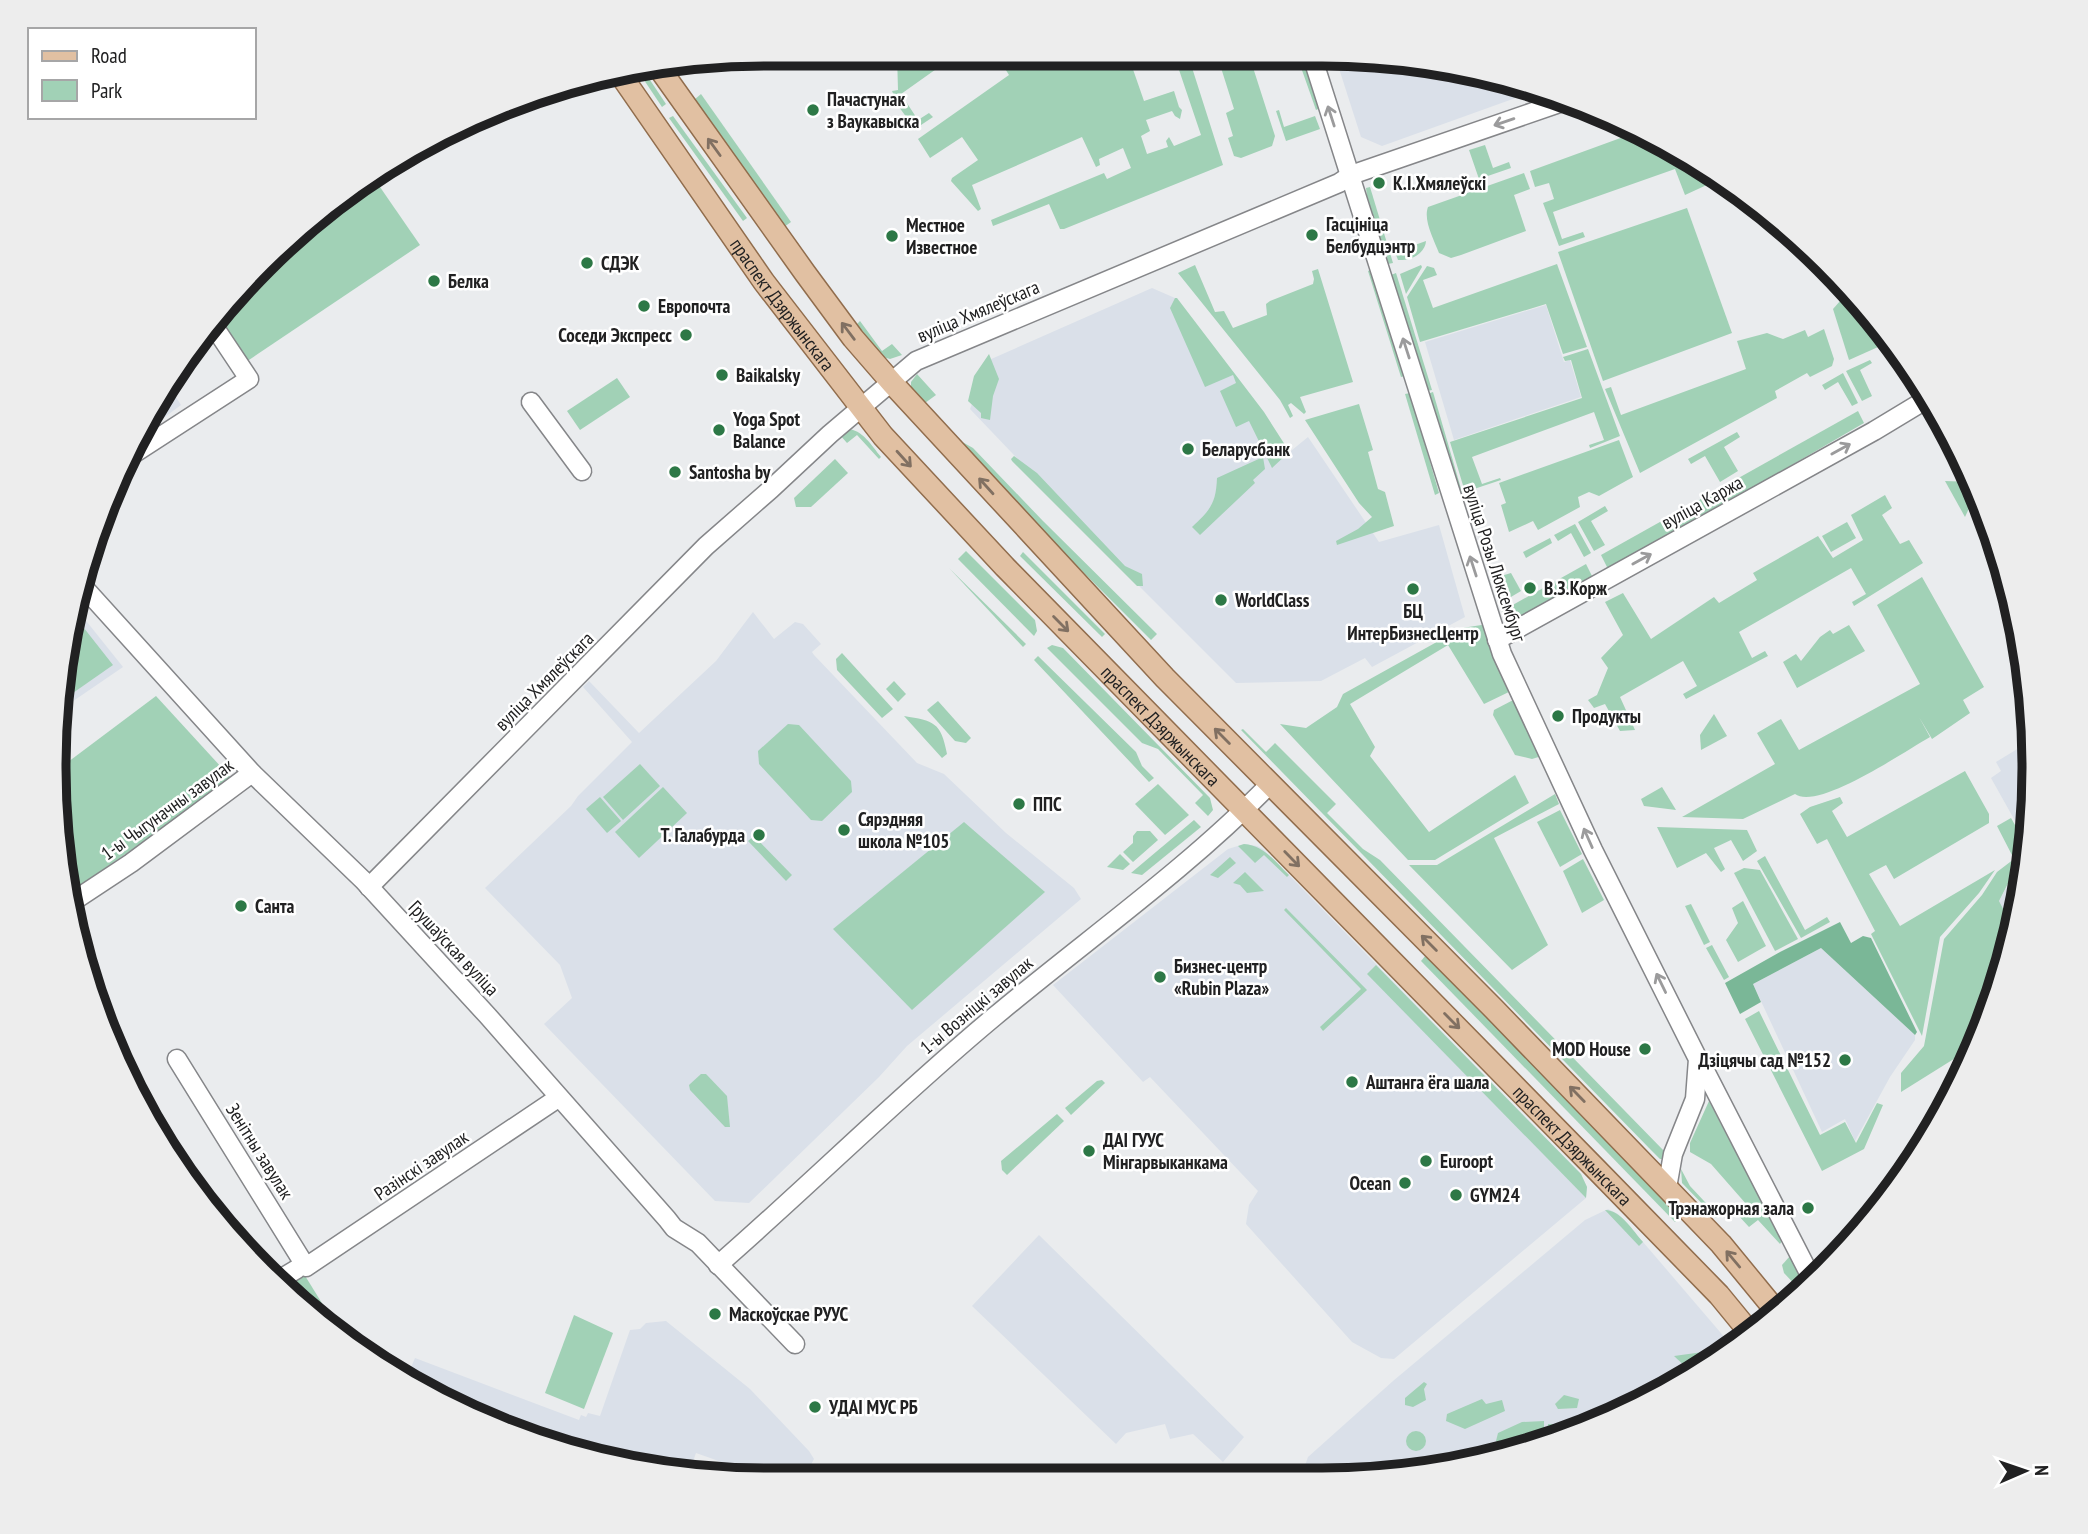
<svg xmlns="http://www.w3.org/2000/svg" width="2088" height="1534" font-family="'PT Sans Narrow',sans-serif">
  <rect width="100%" height="100%" fill="#eaecee"/>
  <g fill="#dae0e9">
    <path d="M1335,56H1367L1505,78L1525,85L1527,94L1382,146L1361,137Z"/>
    <path d="M1152,288L1175,298L1233,375L1275,464L1308,437L1379,542L1439,525L1465,617L1372,667L1365,658L1321,681L1236,683L1134,581L970,409L989,360Z"/>
    <path d="M1546,305L1564,362L1570,360L1581,397L1454,440L1425,342Z"/>
    <path d="M170,388L181,405L139,436Z"/>
    <path d="M79,612L123,667L60,710V674L72,617Z"/>
    <path d="M753,612L774,639L795,622L803,624L821,644L812,652L814,655L917,763L944,774L1006,833L1074,888L1081,899L907,1046L879,1077L749,1203L715,1201L544,1024L572,998L560,965L485,888L571,806L578,796L632,742L583,687L589,681L639,733L716,661Z"/>
    <path d="M2032,740L2028,844L1991,778L2001,771L1996,762Z"/>
    <path d="M1244,844L1257,846L1263,849L1289,875L1581,1174L1587,1187L1586,1198L1394,1359L1381,1358L1352,1342L1246,1224L1249,1205L1258,1191L1150,1077L1143,1082L1053,985L1228,849Z"/>
    <path d="M2028,848V860L2012,926L1999,901Z"/>
    <path d="M1821,948L1915,1035V1040L1890,1077L1855,1141L1845,1119L1822,1132L1753,984Z"/>
    <path d="M1608,1209L1618,1214L1643,1242L1732,1346L1594,1425L1414,1474H1302L1308,1457L1393,1381L1585,1220Z"/>
    <path d="M1039,1235L1244,1437L1223,1462L1193,1434L1170,1439L1165,1424L1126,1433L1116,1444L972,1306Z"/>
    <path d="M666,1321L750,1389L809,1451L814,1459L808,1470L800,1475V1478H767L696,1453L689,1473L582,1455L411,1384L381,1363L409,1372L415,1358L579,1420L581,1415L586,1417L588,1413L600,1416L630,1330L640,1329L646,1323Z"/>
  </g>
  <g fill="#a1d1b6">
    <path d="M897,55H956L901,94L918,120L929,113L933,117L915,129L899,107L892,91L898,90Z"/>
    <path d="M1006,55H1128L1144,101L1174,91L1179,107L1182,110L1180,119L1175,116L1172,111L1146,120L1150,131L1141,136L1147,154L1168,147L1166,141L1169,137L1174,146L1201,135L1174,55H1188L1223,165L1064,229H1060L1049,204L993,226L991,220L1104,173L1107,179L1131,168L1123,148L1099,159L1100,165L1096,167L1082,137L972,185L981,209L978,211L951,181L952,178L978,160L962,137L930,158L918,139L1009,75L1004,67L1012,62Z"/>
    <path d="M1217,55H1249L1275,136L1272,146L1241,158L1234,156L1228,138L1233,136L1226,113L1234,109Z"/>
    <path d="M1297,56H1302L1320,108L1316,110Z"/>
    <path d="M638,71H644L666,104L662,107Z"/>
    <path d="M701,94L791,222L784,227L694,100Z"/>
    <path d="M1279,110L1284,127L1315,116L1320,129L1286,141L1276,111Z"/>
    <path d="M673,116L747,218L743,221L669,118Z"/>
    <path d="M1637,132L1722,178L1685,195L1675,169L1553,212L1562,239L1583,232L1585,237L1559,246L1543,203L1554,199L1549,183L1535,187L1530,171Z"/>
    <path d="M1485,145L1493,168L1509,162L1511,168L1479,179L1469,150Z"/>
    <path d="M1524,173L1530,189L1514,195L1526,231L1461,255L1451,258L1439,253C1434,240 1423,220 1428,207Z"/>
    <path d="M371,174L420,245L246,362L217,318L231,297Z"/>
    <path d="M1370,187L1393,263L1388,264L1367,196L1366,188Z"/>
    <path d="M1687,208L1732,333L1603,381L1558,252Z"/>
    <path d="M1426,241C1425,254 1410,261 1398,260L1395,252Z"/>
    <path d="M1557,264L1587,347L1563,354L1546,304L1420,342L1407,297L1427,266L1434,268L1437,275L1423,280L1433,308Z"/>
    <path d="M1195,265L1215,312L1224,311L1233,328L1267,315L1266,304L1270,301L1313,284L1314,279L1312,271L1318,269L1353,382L1300,397L1306,412L1304,414L1291,403L1288,405L1293,416L1290,418L1280,400L1178,273Z"/>
    <path d="M1421,265L1422,267L1406,294L1400,274Z"/>
    <path d="M1372,269L1405,376L1401,377L1368,271Z"/>
    <path d="M1396,273L1432,390L1427,391L1391,275Z"/>
    <path d="M1851,296L1890,339L1887,343L1849,360L1833,309L1841,300Z"/>
    <path d="M1175,298H1177L1264,412L1287,448V454L1272,468L1249,421L1236,427L1220,391L1236,383L1233,375L1205,387L1170,308Z"/>
    <path d="M860,321L882,351L892,344L902,355L890,359L883,357L857,324Z"/>
    <path d="M1824,329L1834,359L1832,366L1810,377L1807,373L1775,391L1777,398L1640,473L1605,389L1611,387L1621,415L1746,369L1737,341L1767,333L1783,339L1805,330L1808,337Z"/>
    <path d="M1588,349L1620,436L1590,448L1589,445L1604,440L1594,412L1472,457L1482,484L1500,478L1501,480L1465,492L1450,442L1582,398L1571,360L1565,361L1563,357Z"/>
    <path d="M989,354L999,379L993,396L990,420L981,418V413L968,401L974,376Z"/>
    <path d="M1870,360L1872,363L1860,370L1872,396L1862,401L1846,371Z"/>
    <path d="M1843,373L1858,403L1852,406L1838,382L1825,390L1822,385Z"/>
    <path d="M917,374L936,395L925,403L957,439L973,448L1043,521L1157,634L1151,640L1012,501L911,392V382Z"/>
    <path d="M617,378L630,397L580,430L567,411Z"/>
    <path d="M1433,392L1462,492L1457,494L1427,394Z"/>
    <path d="M1410,393L1439,493L1435,495L1405,394Z"/>
    <path d="M1359,404L1373,450L1368,452L1378,489L1385,492L1394,526L1337,545L1336,541L1358,529L1372,517L1359,503L1305,420Z"/>
    <path d="M1858,411L1864,423L1609,571L1601,555Z"/>
    <path d="M847,429C862,429 872,446 881,457L879,459L857,435L847,443L840,435Z"/>
    <path d="M1737,432L1740,437L1724,447L1738,471L1720,482L1705,456L1691,464L1688,459Z"/>
    <path d="M1619,440L1633,477L1599,496L1589,492L1578,497L1580,507L1538,530L1533,521L1509,532L1501,505L1506,503L1499,483Z"/>
    <path d="M1014,456L1037,473L1125,566L1142,574L1143,586H1137L1012,461L1011,459Z"/>
    <path d="M1263,457L1265,469L1253,480L1255,483L1200,535L1192,527C1210,510 1216,504 1217,478Z"/>
    <path d="M835,459L848,473L811,507H796L794,498Z"/>
    <path d="M1945,481L1972,482L1976,493L1965,517Z"/>
    <path d="M1885,495L1892,508L1882,515L1900,544L1909,540L1923,563L1854,606L1852,602L1866,594L1851,568L1739,632L1752,658L1765,651L1768,656L1686,699L1683,694L1697,686L1683,661L1620,697L1635,730L1620,731L1605,704L1594,708L1588,700L1597,695L1608,668L1601,658L1623,635L1605,602L1623,593L1651,639L1714,597L1719,603L1757,580L1753,573L1818,536L1833,558L1863,540L1851,515Z"/>
    <path d="M1605,506L1608,511L1591,521L1605,545L1594,551L1578,522Z"/>
    <path d="M1847,522L1856,538L1831,552L1822,536Z"/>
    <path d="M1575,524L1591,553L1584,557L1571,533L1558,541L1554,535Z"/>
    <path d="M1550,538L1552,543L1526,558L1523,552Z"/>
    <path d="M966,551L1035,620L1037,631L1034,636L958,559Z"/>
    <path d="M1023,552L1105,634L1102,637L1020,556Z"/>
    <path d="M1586,564L1594,580L1508,625L1502,611Z"/>
    <path d="M949,568L1026,644L1023,647Z"/>
    <path d="M1511,573L1521,591L1499,604L1491,579Z"/>
    <path d="M1922,577L1984,687L1963,700L1970,713L1932,739L1919,717L1930,737C1905,751 1818,811 1795,794L1743,819L1682,817L1775,764L1757,733L1781,719L1799,750L1920,684L1877,605Z"/>
    <path d="M80,623L113,665L60,702V674L69,629Z"/>
    <path d="M1488,624L1513,690L1484,704L1448,645L1350,704L1375,747L1370,756L1429,832L1515,775L1529,803L1435,860H1408L1280,724L1306,728L1337,707L1343,694L1462,628Z"/>
    <path d="M1849,625L1865,651L1797,688L1783,662L1796,654L1801,661L1820,637L1830,630L1833,634Z"/>
    <path d="M1052,645L1063,648L1210,798L1213,810L1208,816L1195,803L1203,795L1158,749L1142,743L1047,648Z"/>
    <path d="M842,653L893,709L882,718L837,670L836,659Z"/>
    <path d="M1038,656L1136,752L1142,766L1154,778L1149,782L1034,660Z"/>
    <path d="M894,681L906,694L898,702L886,689Z"/>
    <path d="M156,696L233,780L69,893L60,860V768Z"/>
    <path d="M1517,698L1545,755L1532,759L1515,755L1493,715L1494,710Z"/>
    <path d="M938,701L971,738L966,743L955,741L927,710Z"/>
    <path d="M1714,714L1727,736L1701,750L1700,735Z"/>
    <path d="M904,716C934,721 941,722 947,754L942,758Z"/>
    <path d="M788,724L799,725L851,781L852,792L822,821L811,820L759,764L758,751Z"/>
    <path d="M1243,729L1266,752L1275,743L1336,804L1327,813L1363,849L1380,860L1665,1152L1663,1159H1660L1649,1148L1241,730Z"/>
    <path d="M640,764L660,786L623,820L603,797Z"/>
    <path d="M1965,771L1989,814V823L1894,879L1886,865L1869,874L1900,926L1995,870L1979,893L1940,937L1922,1036L1871,934L1875,931L1827,839L1817,844L1800,814L1810,807L1840,797L1843,803L1832,811L1847,837Z"/>
    <path d="M1158,784L1189,815L1165,835L1135,804Z"/>
    <path d="M663,787L687,813L639,858L615,832Z"/>
    <path d="M1662,787L1676,810L1644,806L1641,799Z"/>
    <path d="M1555,794L1559,804L1494,838L1548,945L1512,970L1409,865H1437Z"/>
    <path d="M600,797L621,821L607,833L586,809Z"/>
    <path d="M1560,810L1582,854L1560,867L1537,822Z"/>
    <path d="M2011,818L2027,846L1999,901L2012,926L1996,996L1973,1047L1901,1092V1073L1924,1046L1944,939L1982,895L1997,872L2014,859L1997,826Z"/>
    <path d="M1194,820L1201,827L1142,875L1131,873Z"/>
    <path d="M964,822L1045,892L912,1010L833,929Z"/>
    <path d="M1657,827L1747,830L1757,851L1743,861L1731,840L1714,848L1725,869L1721,872L1706,853L1677,868Z"/>
    <path d="M1137,831H1150L1158,840L1133,862L1123,852L1133,843V836Z"/>
    <path d="M754,836L792,875L786,881L748,841Z"/>
    <path d="M1244,844C1264,845 1275,862 1289,875L1287,877L1264,855L1255,863L1238,846Z"/>
    <path d="M1120,854L1130,864L1123,870L1107,867Z"/>
    <path d="M1765,856L1805,930L1827,917L1830,922L1801,938L1757,861Z"/>
    <path d="M1230,857L1236,863L1218,878L1210,875Z"/>
    <path d="M1583,859L1604,900L1582,913L1563,871Z"/>
    <path d="M1744,868L1760,870L1798,939L1775,951L1734,873Z"/>
    <path d="M1245,872L1264,891L1247,893L1240,885L1233,883Z"/>
    <path d="M1743,901L1766,946L1738,962L1726,940L1738,923L1732,908Z"/>
    <path d="M1691,904L1710,942L1704,945L1685,906Z"/>
    <path d="M1286,908L1367,990L1323,1031L1320,1027L1361,989L1284,910Z"/>
    <path d="M1712,945L1729,977L1724,980L1706,948Z"/>
    <path d="M1426,955L1680,1217L1675,1222L1421,961Z"/>
    <path d="M1376,965L1581,1174L1587,1187L1586,1198L1367,974Z"/>
    <path d="M1759,1011L1820,1135L1845,1122L1856,1143L1877,1103L1883,1105L1864,1149L1822,1171L1745,1019Z"/>
    <path d="M701,1074H706L727,1096L730,1127H725L690,1090L689,1085Z"/>
    <path d="M1102,1080L1105,1083L1071,1115L1065,1108L1097,1081Z"/>
    <path d="M1709,1101L1782,1241L1780,1244L1758,1220L1749,1227L1737,1214L1747,1205L1711,1164L1690,1152V1143Z"/>
    <path d="M1057,1114L1064,1121L1007,1175L1002,1170L1001,1161Z"/>
    <path d="M1681,1169L1690,1186L1718,1216L1716,1218L1682,1183Z"/>
    <path d="M1605,1210C1621,1210 1633,1231 1643,1242L1639,1246Z"/>
    <path d="M1790,1256L1805,1286L1800,1290L1784,1273L1782,1265Z"/>
    <path d="M299,1266L341,1334L297,1303L281,1285Z"/>
    <path d="M574,1315L613,1333L584,1409L545,1393Z"/>
    <path d="M1703,1352L1714,1356L1689,1370L1674,1356Z"/>
    <path d="M1424,1382L1427,1384L1424,1389L1426,1400L1413,1407L1405,1405V1398Z"/>
    <path d="M1564,1395L1579,1399L1577,1408L1558,1409L1555,1404Z"/>
    <path d="M1482,1399L1486,1404L1502,1400L1505,1411L1465,1429L1446,1421L1447,1414Z"/>
    <path d="M1544,1421V1439C1529,1443 1508,1453 1496,1441L1498,1433L1522,1422Z"/>
    <path d="M1548,1424L1585,1425L1587,1427L1546,1438Z"/>
    <circle cx="1416" cy="1441" r="10"/>
  </g>
  <path fill="#7ab797" d="M1840,922L1851,943L1863,936L1871,938L1917,1032L1915,1035L1821,948L1753,984L1761,1002L1740,1014L1725,983L1780,952Z"/>
  <g fill="none" stroke-linecap="round" stroke-linejoin="round">
    <g stroke="#858689" stroke-width="21">
      <g id="minor">
        <path d="M1312,56L1502,654L1593,850L1698,1059L1695,1099L1673,1154L1667,1188"/>
        <path d="M531,402L582,471"/>
        <path d="M124,460L249,379L213,325"/>
        <path d="M79,582L252,773L363,880L487,1015L667,1219L674,1228L698,1243L795,1344"/>
        <path d="M1497,640L1874,431L1927,399"/>
        <path d="M369,887L706,546L771,489L830,434L916,361L1339,183L1351,175L1568,100"/>
        <path d="M72,902L131,863L252,773"/>
        <path d="M177,1059L306,1267L558,1098"/>
        <path d="M1700,1061L1812,1279"/>
        <path d="M718,1265C811,1184 899,1096 994,1017C1086,940 1186,870 1269,785"/>
        <path d="M277,1281L297,1269"/>
      </g>
    </g>
    <g stroke="#916d4d" stroke-width="24">
      <g id="major">
        <path d="M659,68L805,273L853,338L892,383L1165,678L1494,1009L1667,1188L1721,1244L1777,1312"/>
        <path id="s1" d="M620,74L764,282L883,436L1005,567L1595,1168L1719,1295L1751,1334"/>
      </g>
    </g>
    <use href="#minor" stroke="#fff" stroke-width="18"/>
    <use href="#major" stroke="#e1c0a2" stroke-width="21"/>
  </g>
  <defs><path id="oneway-shaft" d="M-6 0H5M1.5-3L5.5 0L1.5 3" fill="none" stroke-width="1.6" stroke-linecap="round" stroke-linejoin="round" transform="scale(1.75)"/></defs>
  <g stroke="#9b9b9c">
    <use href="#oneway-shaft" transform="translate(1331 116) rotate(-108)"/>
    <use href="#oneway-shaft" transform="translate(1504 122) rotate(161)"/>
    <use href="#oneway-shaft" transform="translate(1406 348) rotate(-108)"/>
    <use href="#oneway-shaft" transform="translate(1841 449) rotate(-29)"/>
    <use href="#oneway-shaft" transform="translate(1642 559) rotate(-29)"/>
    <use href="#oneway-shaft" transform="translate(1473 566) rotate(-108)"/>
    <use href="#oneway-shaft" transform="translate(1588 838) rotate(-114)"/>
    <use href="#oneway-shaft" transform="translate(1661 983) rotate(-116)"/>
  </g>
  <g stroke="#817062">
    <use href="#oneway-shaft" transform="translate(714 147) rotate(-126)"/>
    <use href="#oneway-shaft" transform="translate(848 331) rotate(-127)"/>
    <use href="#oneway-shaft" transform="translate(904 459) rotate(48)"/>
    <use href="#oneway-shaft" transform="translate(986 486) rotate(-132)"/>
    <use href="#oneway-shaft" transform="translate(1061 624) rotate(45)"/>
    <use href="#oneway-shaft" transform="translate(1222 736) rotate(-135)"/>
    <use href="#oneway-shaft" transform="translate(1292 859) rotate(46)"/>
    <use href="#oneway-shaft" transform="translate(1429 943) rotate(-135)"/>
    <use href="#oneway-shaft" transform="translate(1452 1021) rotate(45)"/>
    <use href="#oneway-shaft" transform="translate(1577 1094) rotate(-134)"/>
    <use href="#oneway-shaft" transform="translate(1733 1259) rotate(-130)"/>
  </g>
  <g fill="#2d7846" stroke="#fff" stroke-width="2.5">
    <circle cx="813" cy="110" r="7"/>
    <circle cx="1379" cy="183" r="7"/>
    <circle cx="1312" cy="235" r="7"/>
    <circle cx="892" cy="236" r="7"/>
    <circle cx="587" cy="263" r="7"/>
    <circle cx="434" cy="281" r="7"/>
    <circle cx="644" cy="306" r="7"/>
    <circle cx="686" cy="335" r="7"/>
    <circle cx="722" cy="375" r="7"/>
    <circle cx="719" cy="430" r="7"/>
    <circle cx="1188" cy="449" r="7"/>
    <circle cx="675" cy="472" r="7"/>
    <circle cx="1530" cy="588" r="7"/>
    <circle cx="1413" cy="589" r="7"/>
    <circle cx="1221" cy="600" r="7"/>
    <circle cx="1558" cy="716" r="7"/>
    <circle cx="1019" cy="804" r="7"/>
    <circle cx="844" cy="830" r="7"/>
    <circle cx="759" cy="835" r="7"/>
    <circle cx="241" cy="906" r="7"/>
    <circle cx="1160" cy="977" r="7"/>
    <circle cx="1645" cy="1049" r="7"/>
    <circle cx="1845" cy="1060" r="7"/>
    <circle cx="1352" cy="1082" r="7"/>
    <circle cx="1089" cy="1151" r="7"/>
    <circle cx="1426" cy="1161" r="7"/>
    <circle cx="1405" cy="1183" r="7"/>
    <circle cx="1456" cy="1195" r="7"/>
    <circle cx="1808" cy="1208" r="7"/>
    <circle cx="715" cy="1314" r="7"/>
    <circle cx="815" cy="1407" r="7"/>
  </g>
  <g text-anchor="middle" stroke-width="5" stroke-linejoin="round" paint-order="stroke">
    <g font-size="19" font-weight="bold" fill="#212122" stroke="#fff" text-anchor="start">
      <text x="827" y="106">Пачастунак<tspan x="827" dy="22">з Ваукавыска</tspan></text>
      <text x="1393" y="190">К.І.Хмялеўскі</text>
      <text x="1326" y="231">Гасцініца<tspan x="1326" dy="22">Белбудцэнтр</tspan></text>
      <text x="906" y="232">Местное<tspan x="906" dy="22">Известное</tspan></text>
      <text x="601" y="270">СДЭК</text>
      <text x="448" y="288">Белка</text>
      <text x="658" y="313">Европочта</text>
      <text x="672" y="342" text-anchor="end">Соседи Экспресс</text>
      <text x="736" y="382">Baikalsky</text>
      <text x="733" y="426">Yoga Spot<tspan x="733" dy="22">Balance</tspan></text>
      <text x="1202" y="456">Беларусбанк</text>
      <text x="689" y="479">Santosha by</text>
      <text x="1544" y="595">В.З.Корж</text>
      <text x="1235" y="607">WorldClass</text>
      <text x="1413" y="618" text-anchor="middle">БЦ<tspan x="1413" dy="22">ИнтерБизнесЦентр</tspan></text>
      <text x="1572" y="723">Продукты</text>
      <text x="1033" y="811">ППС</text>
      <text x="858" y="826">Сярэдняя<tspan x="858" dy="22">школа №105</tspan></text>
      <text x="745" y="842" text-anchor="end">Т. Галабурда</text>
      <text x="255" y="913">Санта</text>
      <text x="1174" y="973">Бизнес-центр<tspan x="1174" dy="22">«Rubin Plaza»</tspan></text>
      <text x="1631" y="1056" text-anchor="end">MOD House</text>
      <text x="1831" y="1067" text-anchor="end">Дзіцячы сад №152</text>
      <text x="1366" y="1089">Аштанга ёга шала</text>
      <text x="1103" y="1147">ДАІ ГУУС<tspan x="1103" dy="22">Мінгарвыканкама</tspan></text>
      <text x="1440" y="1168">Euroopt</text>
      <text x="1391" y="1190" text-anchor="end">Ocean</text>
      <text x="1470" y="1202">GYM24</text>
      <text x="1794" y="1215" text-anchor="end">Трэнажорная зала</text>
      <text x="729" y="1321">Маскоўскае РУУС</text>
      <text x="829" y="1414">УДАІ МУС РБ</text>
    </g>
    <g font-size="19" fill="#212122" stroke="#fff">
      <text dy="7" stroke="none"><textPath href="#s1" startOffset="282">праспект Дзяржынскага</textPath></text>
      <text transform="translate(978 311) rotate(-23)" y="7">вуліца Хмялеўскага</text>
      <text transform="translate(1702 502) rotate(-29)" y="7">вуліца Каржа</text>
      <text transform="translate(1495 563) rotate(72)" y="7">вуліца Розы Люксембург</text>
      <text transform="translate(544 681) rotate(-45)" y="7">вуліца Хмялеўскага</text>
      <text dy="7" stroke="none"><textPath href="#s1" startOffset="849">праспект Дзяржынскага</textPath></text>
      <text transform="translate(167 809) rotate(-36)" y="7">1-ы Чыгуначны завулак</text>
      <text transform="translate(454 948) rotate(47)" y="7">Грушаўская вуліца</text>
      <text transform="translate(976 1005) rotate(-40)" y="7">1-ы Возніцкі завулак</text>
      <text dy="7" stroke="none"><textPath href="#s1" startOffset="1437">праспект Дзяржынскага</textPath></text>
      <text transform="translate(260 1151) rotate(58)" y="7">Зенітны завулак</text>
      <text transform="translate(421 1165) rotate(-34)" y="7">Разінскі завулак</text>
    </g>
  </g>
  <path d="M0 0H2088V1534H0ZM766 66H1322A700 700 0 0 1 2022 766V768A700 700 0 0 1 1322 1468H766A700 700 0 0 1 66 768V766A700 700 0 0 1 766 66Z" fill="#ededed" fill-rule="evenodd"/>
  <path fill="none" stroke="#212122" stroke-width="9" d="M766 66H1322A700 700 0 0 1 2022 766V768A700 700 0 0 1 1322 1468H766A700 700 0 0 1 66 768V766A700 700 0 0 1 766 66Z"/>
  <rect x="28" y="28" width="228" height="91" fill="#ffffff" stroke="#a6a6a7" stroke-width="2"/>
  <rect x="42" y="51" width="35" height="10" fill="#e1c0a2" stroke="#a6a6a7" stroke-width="2"/>
  <text x="91" y="63" font-size="21" fill="#212122">Road</text>
  <rect x="42" y="80" width="35" height="21" fill="#a1d1b6" stroke="#a6a6a7" stroke-width="2"/>
  <text x="91" y="98" font-size="21" fill="#212122">Park</text>
  <g transform="translate(2025 1471) rotate(88)" stroke="#ffffff" stroke-width="5" paint-order="stroke">
  <path d="M0-5L12 26L0 18L-12 26Z" fill="#212122"/>
  <text y="-10" font-size="19" font-weight="bold" text-anchor="middle" fill="#212122">N</text>
  </g>
</svg>
